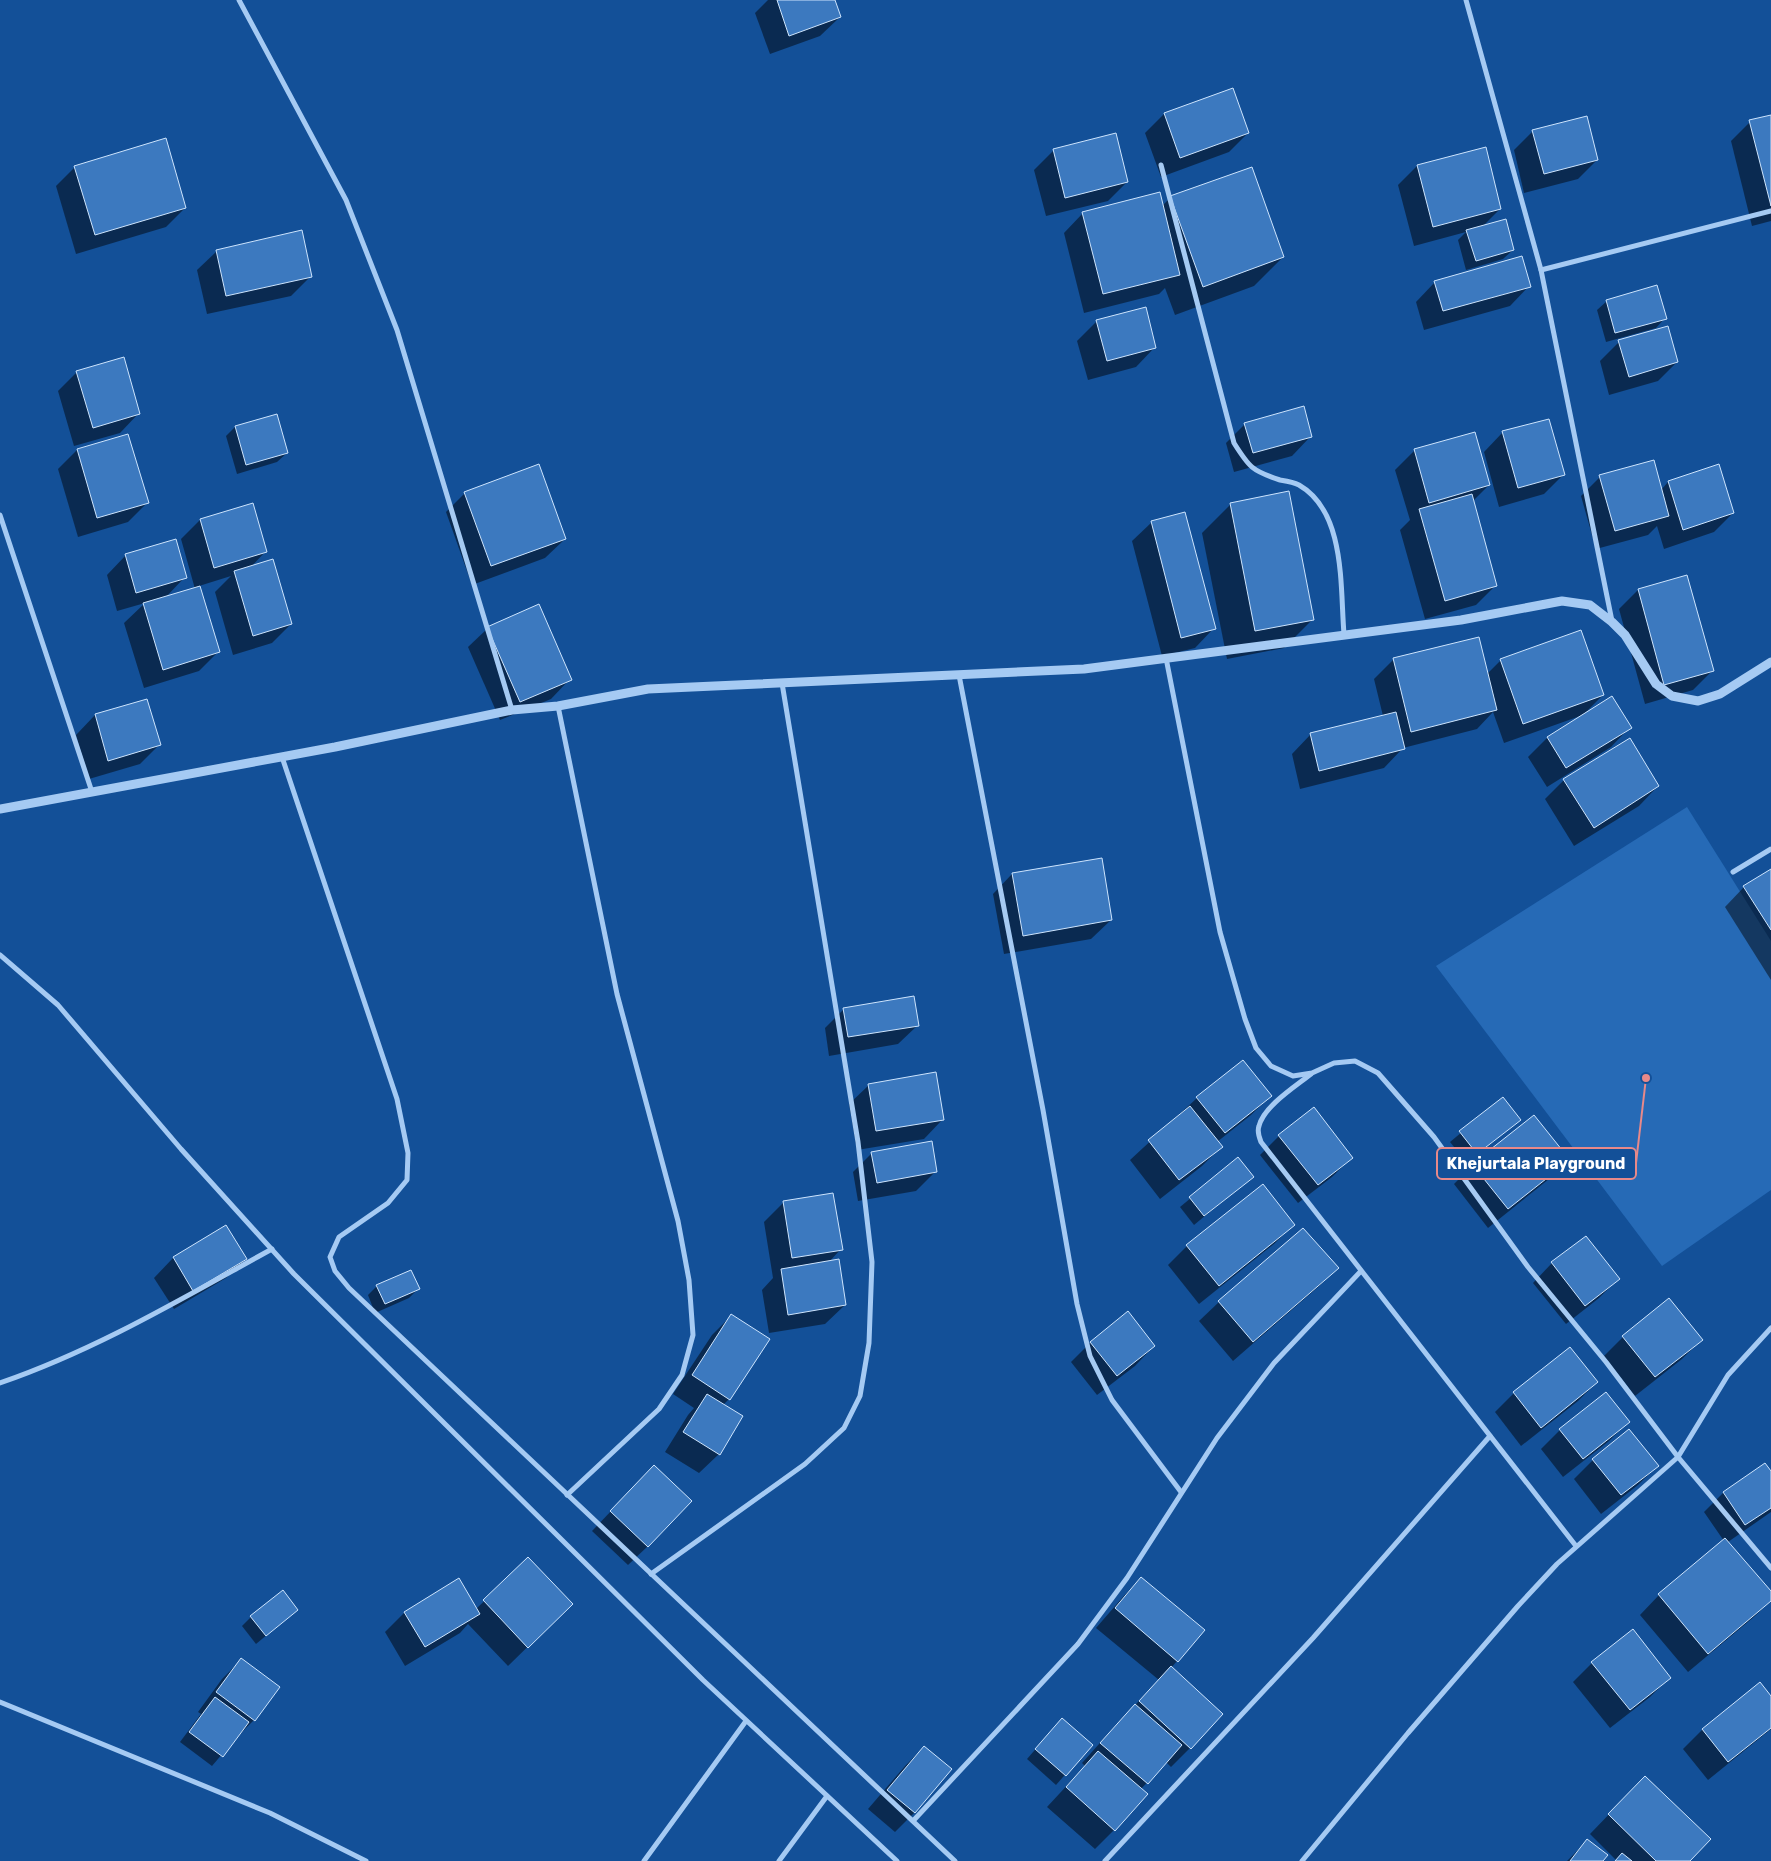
<svg xmlns="http://www.w3.org/2000/svg" width="1771" height="1861" font-family="Rubik,sans-serif">
  <rect width="100%" height="100%" fill="#135098"/>
  <path fill="#266ab6" d="M1687,807L1771,941V1190L1662,1266L1436,966Z"/>
  <g fill="#0007">
    <path d="M768,0H833L840,17L820,36L770,54L755,13Z"/>
    <path d="M1164,114L1248,133L1229,152L1161,177L1145,133Z"/>
    <path d="M1771,116V221L1752,226L1731,141L1750,122Z"/>
    <path d="M1533,131L1597,160L1578,179L1524,193L1514,150Z"/>
    <path d="M1054,150L1127,182L1108,201L1046,216L1034,170Z"/>
    <path d="M1417,166L1500,209L1482,227L1513,250L1503,259L1466,270L1458,240L1466,232L1414,246L1398,185Z"/>
    <path d="M75,167L185,208L166,227L76,254L56,186Z"/>
    <path d="M1171,197L1283,257L1254,286L1175,315L1165,288L1159,294L1084,313L1064,233L1083,213L1162,206Z"/>
    <path d="M217,251L310,277L291,296L207,314L197,270Z"/>
    <path d="M1435,282L1529,286L1510,306L1424,330L1416,302Z"/>
    <path d="M1607,301L1665,318L1656,328L1606,342L1597,310Z"/>
    <path d="M1097,321L1155,347L1136,367L1088,380L1077,341Z"/>
    <path d="M1619,342L1677,362L1658,381L1609,395L1600,361Z"/>
    <path d="M77,372L139,413L120,433L74,446L58,391Z"/>
    <path d="M276,415L287,453L277,462L237,474L226,436L235,427Z"/>
    <path d="M1245,424L1311,436L1292,456L1234,472L1226,443Z"/>
    <path d="M1503,432L1563,475L1544,494L1499,507L1484,452Z"/>
    <path d="M77,450L147,503L128,522L78,537L58,469Z"/>
    <path d="M1415,450L1489,485L1472,502L1496,585L1476,605L1425,619L1400,530L1410,520L1395,470Z"/>
    <path d="M1718,466L1733,513L1714,532L1664,549L1657,526L1648,535L1596,549L1581,496L1600,477L1661,490L1668,482Z"/>
    <path d="M465,493L565,539L545,558L472,585L446,512Z"/>
    <path d="M1231,504L1313,619L1284,648L1227,659L1202,533Z"/>
    <path d="M200,520L265,552L250,568L291,624L272,643L233,655L215,592L231,576L199,586L218,652L199,671L144,688L124,623L145,603L117,611L107,575L126,555L185,577L165,598L195,589L181,539Z"/>
    <path d="M1152,522L1214,628L1195,648L1162,656L1132,541Z"/>
    <path d="M1686,576L1712,671L1693,690L1645,704L1619,609L1638,590Z"/>
    <path d="M488,628L570,679L551,699L500,720L468,647Z"/>
    <path d="M1580,632L1603,695L1584,714L1630,727L1611,747L1547,787L1528,757L1547,738L1583,715L1504,743L1493,712L1477,729L1403,748L1384,768L1300,789L1292,754L1311,734L1383,716L1374,679L1393,660L1478,638L1487,674L1501,660Z"/>
    <path d="M146,700L159,745L140,764L89,779L76,735L95,715Z"/>
    <path d="M1564,780L1658,786L1639,806L1574,846L1545,799Z"/>
    <path d="M1771,871V980L1725,907L1744,887Z"/>
    <path d="M1012,874L1111,920L1091,939L1004,954L993,894Z"/>
    <path d="M844,1009L918,1025L898,1044L829,1056L825,1028Z"/>
    <path d="M869,1085L943,1119L924,1139L857,1150L849,1104Z"/>
    <path d="M1270,1096L1251,1115L1217,1142L1221,1147L1202,1166L1160,1199L1130,1160L1197,1098Z"/>
    <path d="M1503,1098L1519,1120L1467,1163L1450,1142Z"/>
    <path d="M1279,1136L1351,1158L1332,1177L1298,1203L1260,1155Z"/>
    <path d="M872,1153L936,1171L916,1191L858,1201L853,1172Z"/>
    <path d="M1238,1159L1252,1177L1194,1225L1180,1207Z"/>
    <path d="M1568,1160L1549,1179L1488,1228L1454,1184L1473,1165Z"/>
    <path d="M783,1203L841,1249L829,1262L845,1305L825,1324L769,1333L762,1290L773,1278L764,1222Z"/>
    <path d="M1293,1225L1274,1244L1199,1304L1168,1265L1187,1246Z"/>
    <path d="M226,1227L246,1259L226,1278L174,1309L154,1278L173,1258Z"/>
    <path d="M1303,1230L1337,1268L1318,1287L1233,1361L1199,1321L1219,1302Z"/>
    <path d="M1585,1238L1618,1279L1599,1298L1566,1324L1533,1283L1552,1263Z"/>
    <path d="M377,1286L418,1289L409,1298L375,1313L368,1295Z"/>
    <path d="M1128,1313L1154,1346L1135,1366L1097,1395L1071,1362L1090,1343Z"/>
    <path d="M731,1316L729,1399L723,1405L719,1454L699,1473L665,1452L688,1415L694,1408L673,1394L712,1335Z"/>
    <path d="M1623,1337L1701,1340L1682,1359L1635,1396L1604,1356Z"/>
    <path d="M1597,1382L1578,1401L1521,1446L1495,1412L1514,1393Z"/>
    <path d="M1628,1422L1609,1441L1563,1477L1541,1449L1560,1430Z"/>
    <path d="M1593,1460L1657,1466L1638,1485L1601,1514L1574,1479Z"/>
    <path d="M1765,1464L1771,1473V1512L1728,1542L1771,1593V1600L1755,1616L1688,1672L1640,1615L1659,1595L1724,1541L1704,1512L1723,1493Z"/>
    <path d="M635,1486L648,1546L628,1565L592,1531Z"/>
    <path d="M528,1559L552,1623L508,1666L468,1624L460,1633L405,1666L385,1632L404,1613L458,1580L476,1609Z"/>
    <path d="M1141,1578L1177,1661L1171,1668L1190,1748L1171,1767L1166,1762L1141,1789L1114,1830L1095,1849L1047,1807L1085,1766L1082,1763L1116,1725L1159,1680L1096,1628L1122,1598Z"/>
    <path d="M297,1610L256,1644L242,1626L251,1617Z"/>
    <path d="M241,1660L254,1720L235,1739L212,1766L180,1742L201,1714L198,1712L222,1679Z"/>
    <path d="M1592,1663L1669,1678L1650,1697L1610,1728L1573,1682Z"/>
    <path d="M1760,1684L1771,1698V1729L1708,1780L1683,1749L1702,1730Z"/>
    <path d="M1053,1729L1091,1745L1056,1785L1027,1759Z"/>
    <path d="M924,1747L950,1770L914,1813L895,1832L868,1809L905,1766Z"/>
    <path d="M1645,1777L1688,1861H1615L1616,1860L1590,1834Z"/>
    <path d="M1587,1841L1602,1861H1567Z"/>
  </g>
  <g fill="#3c79bf" stroke="#cde4fd">
    <path d="M777,0H835L841,17L789,36Z"/>
    <path d="M1233,88L1249,133L1180,158L1164,113Z"/>
    <path d="M1771,115V206L1749,120Z"/>
    <path d="M1587,116L1598,160L1544,174L1532,130Z"/>
    <path d="M1116,133L1128,182L1065,198L1053,149Z"/>
    <path d="M166,138L186,208L95,235L74,166Z"/>
    <path d="M1486,147L1501,209L1433,227L1417,165Z"/>
    <path d="M1252,167L1284,257L1203,287L1170,196Z"/>
    <path d="M1160,192L1180,275L1103,294L1082,212Z"/>
    <path d="M1506,219L1514,250L1476,261L1466,230Z"/>
    <path d="M302,230L312,277L226,296L216,250Z"/>
    <path d="M1522,256L1531,287L1443,311L1434,281Z"/>
    <path d="M1657,285L1667,319L1615,333L1606,300Z"/>
    <path d="M1146,307L1156,348L1107,361L1096,320Z"/>
    <path d="M1668,326L1678,362L1629,377L1618,340Z"/>
    <path d="M124,357L140,414L93,428L76,371Z"/>
    <path d="M1304,406L1312,437L1253,453L1244,423Z"/>
    <path d="M277,414L288,453L246,465L235,426Z"/>
    <path d="M1549,419L1565,475L1518,488L1502,431Z"/>
    <path d="M1475,432L1490,485L1429,503L1414,449Z"/>
    <path d="M128,434L149,503L97,518L77,449Z"/>
    <path d="M1654,460L1669,516L1615,531L1599,475Z"/>
    <path d="M539,464L566,539L491,566L464,492Z"/>
    <path d="M1719,464L1734,513L1683,530L1668,481Z"/>
    <path d="M1289,491L1314,620L1255,631L1230,503Z"/>
    <path d="M1472,494L1497,586L1445,601L1419,509Z"/>
    <path d="M253,503L267,552L214,568L200,519Z"/>
    <path d="M1185,512L1216,629L1181,638L1151,521Z"/>
    <path d="M176,539L187,578L136,593L125,554Z"/>
    <path d="M273,559L292,624L253,636L234,571Z"/>
    <path d="M1687,575L1714,671L1664,685L1638,589Z"/>
    <path d="M200,586L220,652L163,670L143,603Z"/>
    <path d="M539,604L572,680L520,702L487,627Z"/>
    <path d="M1581,630L1604,695L1523,724L1500,659Z"/>
    <path d="M1479,637L1497,710L1411,732L1393,658Z"/>
    <path d="M1612,696L1632,728L1566,768L1547,737Z"/>
    <path d="M147,699L161,745L108,761L95,714Z"/>
    <path d="M1396,712L1405,749L1319,771L1310,733Z"/>
    <path d="M1630,738L1659,786L1594,828L1563,779Z"/>
    <path d="M1102,858L1112,920L1023,936L1012,873Z"/>
    <path d="M1771,869V930L1743,886Z"/>
    <path d="M914,996L919,1026L848,1037L843,1008Z"/>
    <path d="M1243,1060L1272,1096L1225,1133L1196,1097Z"/>
    <path d="M936,1072L944,1120L876,1131L868,1084Z"/>
    <path d="M1503,1097L1521,1120L1477,1154L1459,1131Z"/>
    <path d="M1190,1106L1223,1147L1179,1180L1148,1140Z"/>
    <path d="M1314,1107L1353,1158L1318,1185L1278,1135Z"/>
    <path d="M1534,1115L1570,1160L1508,1209L1472,1164Z"/>
    <path d="M932,1141L937,1172L877,1183L871,1152Z"/>
    <path d="M1238,1157L1254,1177L1204,1216L1189,1197Z"/>
    <path d="M1263,1184L1295,1225L1219,1286L1186,1245Z"/>
    <path d="M833,1193L843,1250L792,1258L783,1201Z"/>
    <path d="M226,1225L247,1259L193,1291L173,1257Z"/>
    <path d="M1303,1228L1339,1268L1253,1342L1218,1301Z"/>
    <path d="M1586,1236L1620,1279L1585,1306L1551,1262Z"/>
    <path d="M839,1259L846,1305L788,1315L781,1269Z"/>
    <path d="M411,1270L420,1289L385,1304L376,1285Z"/>
    <path d="M1669,1298L1703,1340L1655,1377L1622,1336Z"/>
    <path d="M1128,1311L1155,1346L1117,1376L1090,1342Z"/>
    <path d="M731,1314L770,1339L730,1400L692,1375Z"/>
    <path d="M1570,1347L1598,1382L1541,1428L1513,1392Z"/>
    <path d="M1606,1392L1630,1422L1583,1459L1559,1429Z"/>
    <path d="M707,1394L743,1416L720,1455L683,1432Z"/>
    <path d="M1629,1429L1659,1466L1621,1495L1592,1459Z"/>
    <path d="M1765,1463L1771,1471V1508L1745,1525L1723,1492Z"/>
    <path d="M654,1465L692,1501L648,1547L610,1511Z"/>
    <path d="M1725,1538L1771,1591V1601L1708,1654L1658,1594Z"/>
    <path d="M528,1557L573,1604L528,1648L483,1600Z"/>
    <path d="M1141,1577L1205,1630L1178,1662L1115,1608Z"/>
    <path d="M459,1578L480,1614L425,1647L404,1612Z"/>
    <path d="M283,1590L298,1610L266,1636L250,1616Z"/>
    <path d="M1633,1629L1671,1678L1630,1710L1591,1662Z"/>
    <path d="M241,1658L280,1687L255,1721L216,1692Z"/>
    <path d="M1171,1666L1223,1714L1191,1749L1139,1701Z"/>
    <path d="M1760,1682L1771,1696V1728L1728,1762L1702,1729Z"/>
    <path d="M215,1697L249,1722L223,1757L189,1732Z"/>
    <path d="M1135,1704L1182,1745L1148,1784L1100,1743Z"/>
    <path d="M1062,1718L1093,1745L1066,1776L1035,1749Z"/>
    <path d="M924,1746L952,1769L915,1813L887,1790Z"/>
    <path d="M1098,1751L1148,1794L1115,1831L1066,1787Z"/>
    <path d="M1645,1776L1711,1839L1690,1861H1656L1608,1814Z"/>
    <path d="M1587,1839L1608,1855L1603,1861H1570Z"/>
    <path d="M1622,1853L1632,1861H1615Z"/>
  </g>
  <g fill="none" stroke-linecap="round" stroke-linejoin="round">
    <g stroke="#a5caf3" stroke-width="5">
      <path d="M239,0L346,200L397,330L512,710"/>
      <path d="M1466,0L1541,270L1612,621"/>
      <path d="M1161,165L1234,443C1249,467 1252,471 1280,480C1286,481 1293,482 1299,485C1346,512 1340,587 1344,634"/>
      <path d="M1541,270L1771,211"/>
      <path d="M0,515L92,792"/>
      <path d="M1166,658L1220,932L1245,1019L1256,1048L1271,1066L1293,1076L1312,1073L1334,1063L1355,1061L1378,1073L1434,1137L1528,1267L1606,1362L1678,1457L1771,1568"/>
      <path d="M959,675L1043,1110L1077,1304L1090,1356L1112,1400L1181,1492"/>
      <path d="M558,706L617,994L678,1221L689,1280L693,1335L682,1375L659,1409L567,1495"/>
      <path d="M282,757L397,1099L408,1153L407,1180L388,1203L339,1237L330,1257L335,1271L349,1288L955,1861"/>
      <path d="M1733,872L1771,849"/>
      <path d="M0,955L58,1005L181,1149L294,1274L703,1680L897,1861"/>
      <path d="M1311,1074C1296,1086 1264,1106 1259,1126C1257,1131 1259,1137 1261,1142L1576,1546"/>
      <path d="M0,1383C96,1350 183,1298 272,1249"/>
      <path d="M651,1574L805,1464L844,1428L860,1396L869,1343L872,1262L858,1142L782,683"/>
      <path d="M0,1702L270,1813L366,1861"/>
      <path d="M913,1821L1078,1644L1127,1578L1217,1438L1274,1363L1361,1271"/>
      <path d="M644,1861L746,1721"/>
      <path d="M779,1861L827,1796"/>
      <path d="M1105,1861L1313,1638L1490,1436"/>
      <path d="M1302,1861L1408,1733L1518,1606L1557,1564L1678,1457L1728,1375L1771,1328"/>
    </g>
    <path stroke="#a5caf3" stroke-width="9" d="M0,809L335,747L512,710L558,706L648,689L1084,669L1461,620L1562,601L1590,605L1612,622L1625,635L1656,684L1672,696L1698,701L1720,694L1771,662"/>
  </g>
  <path fill="none" stroke="#e88989" stroke-width="2" d="M1646 1078L1636 1163"/>
  <circle fill="#e88989" stroke="#135098" stroke-width="2" cx="1646" cy="1078" r="5"/>
  <rect fill="#135098" stroke="#e88989" stroke-width="2" x="1437" y="1148" width="199" height="31" rx="5"/>
  <g font-size="16" text-anchor="middle" font-weight="bold" fill="#fff">
    <text x="1536" y="1169">Khejurtala Playground</text>
  </g>
</svg>
